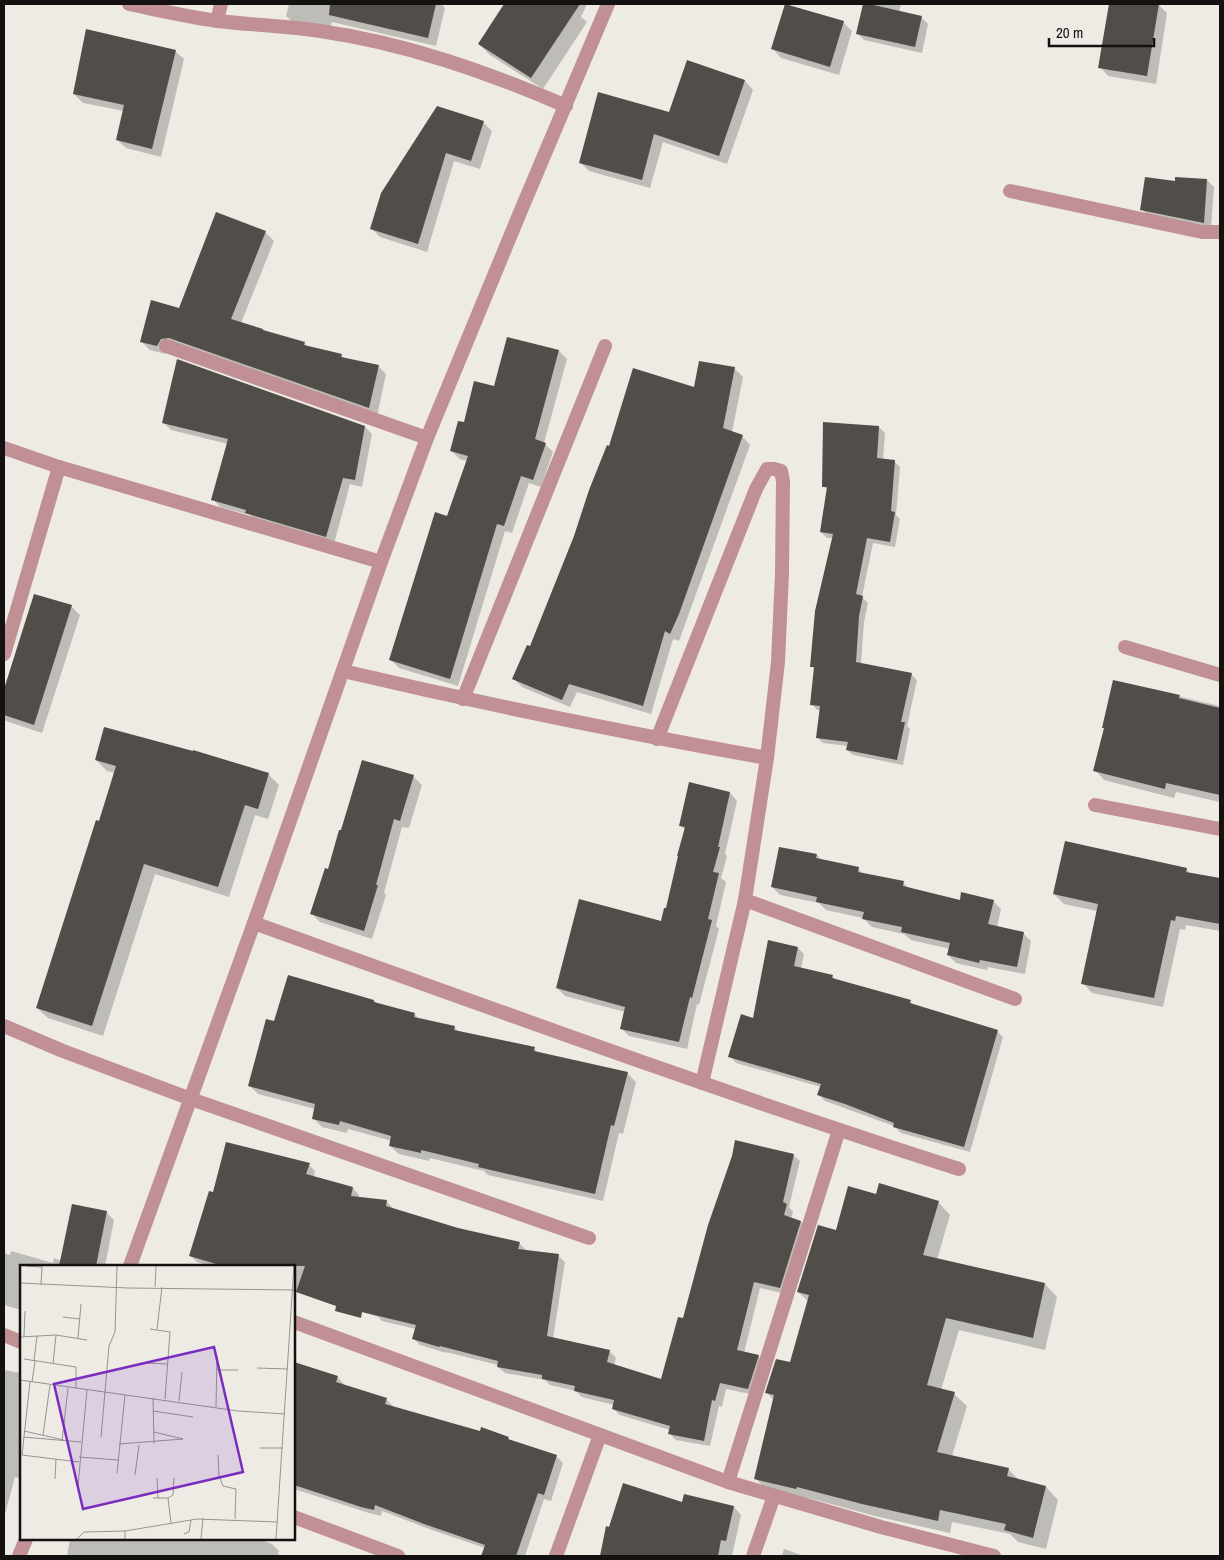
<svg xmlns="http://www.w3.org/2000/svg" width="1224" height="1560" font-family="'Archivo Narrow',sans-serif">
  <rect width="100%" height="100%" fill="#eeebe5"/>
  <g fill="#0003">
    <path d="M289,4H441L445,8L436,46L332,22L330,30L295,24L286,16Z"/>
    <path d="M505,4H587L581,17L587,22L543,89L490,55L479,44Z"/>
    <path d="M864,4H901L899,12L921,17L928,24L922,53L864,40L857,33Z"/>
    <path d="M1110,4L1159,5L1167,13L1156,84L1108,76L1100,67Z"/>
    <path d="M843,22L852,31L839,75L781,58L773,49Z"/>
    <path d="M175,51L184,59L161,157L126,148L117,140L124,111L83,103L74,94Z"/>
    <path d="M687,62L745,81L753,90L727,164L663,142L650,188L589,171L580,162L669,113Z"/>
    <path d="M483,122L492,131L480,169L454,161L427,252L380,237L372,229L382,193Z"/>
    <path d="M1207,180L1214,187L1211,229L1149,217L1142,209L1176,183Z"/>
    <path d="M265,232L274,241L241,323L265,332L304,343L308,347L341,355L345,359L378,366L386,374L377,416L169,347L166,354L150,350L142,342Z"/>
    <path d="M559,351L567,359L544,443L553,452L541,487L529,483L512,533L505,531L458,686L399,668L391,660L448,518L467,461L460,459L451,451L464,424L495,388Z"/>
    <path d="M734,368L743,377L732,432L742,436L750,445L679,641L673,639L651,714L577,692L570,707L522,687L514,679L531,648L610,448L695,388Z"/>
    <path d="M163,422L365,427L372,434L362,487L350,484L334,544L254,520L250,515L220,507L213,499L228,444L171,430Z"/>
    <path d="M879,427L885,433L883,460L894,461L900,467L896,515L900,519L895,547L873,543L862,597L868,603L864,622L861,664L911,674L917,680L907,726L910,729L903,765L853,755L847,750L848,746L823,743L817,737L821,710H817L812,704L815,670L812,666L833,538H827L821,532L828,490L823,486Z"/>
    <path d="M35,595L71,606L80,615L42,733L6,721L4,719V693Z"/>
    <path d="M1114,681L1220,706V802L1176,792L1174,798L1104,780L1095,770L1105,729L1103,728Z"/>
    <path d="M96,760L268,774L279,785L268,819L255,815L229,897L155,874L103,1036L48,1018L37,1008L115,773L107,771Z"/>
    <path d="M413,776L422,785L409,828L402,827L384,893L386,895L372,939L320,922L311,913L329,871Z"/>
    <path d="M730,793L737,801L725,854L727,856L721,878L726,882L716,926L719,929L699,1005L697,1004L687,1049L629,1036L621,1028L625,1012L565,996L557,988L662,922L667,910L686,831L681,826Z"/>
    <path d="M780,848L817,855L822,861L858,869L865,875L903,883L910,889L961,901H993L1001,909L997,927L1023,933L1031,941L1025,974L988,967L987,970L956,963L948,955L950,949L911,940L904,934L872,927L863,918L826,910L819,903L780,895L772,887Z"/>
    <path d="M1186,869L1191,874L1220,879V931L1186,925L1185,930L1180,929L1163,1007L1092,993L1083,983L1097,911L1064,904L1054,894Z"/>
    <path d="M798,948L804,954L801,969L832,976L836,980L910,1002L913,1005L997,1031L1003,1037L970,1152L901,1133L894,1126L825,1101L819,1095L821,1087L736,1063L730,1056Z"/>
    <path d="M374,1001L377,1004L414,1014L420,1020L454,1027L460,1033L534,1049L539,1053L628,1074L636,1082L623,1134L619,1133L603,1201L488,1175L484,1171L430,1158L429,1161L399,1154L390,1146L392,1141L348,1129L347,1133L322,1127L313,1118L315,1109L258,1094L250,1086L275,1022Z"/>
    <path d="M793,1155L800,1161L789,1207L793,1212L791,1219L801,1222L807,1228L786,1294L760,1288L744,1353L758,1356L765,1363L755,1395L726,1389L722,1407L719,1406L710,1446L676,1440L669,1433L670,1430L620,1415L613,1409L614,1405L582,1397L576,1391L550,1385L545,1380L505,1373L498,1367V1365L446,1352V1353L420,1345L413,1338L416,1329L382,1321L378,1317L294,1291V1266H210L197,1262L191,1256L214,1194L309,1165L315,1171L314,1177L353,1188L359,1195V1198L386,1201L393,1208V1209L458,1229L519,1243L526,1250L525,1251L558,1256L565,1262L553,1339L609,1351L616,1358L614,1366L662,1380L684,1320Z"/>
    <path d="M877,1195L938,1202L950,1215L937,1260L1045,1284L1057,1297L1045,1350L959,1330L941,1390L954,1394L967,1406L952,1456L1008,1469L1020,1481L1046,1487L1058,1500L1046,1549L1018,1542L1010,1534L952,1522L950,1533L875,1516L809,1498L808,1501L768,1491L756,1479L774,1400L767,1393L791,1364L809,1302L798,1292L837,1232Z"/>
    <path d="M106,1212L114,1220L105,1266H21V1310L4,1305V1253L10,1255L11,1251L53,1263L54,1258L61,1261Z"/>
    <path d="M294,1362L337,1377L344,1384L343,1386L386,1399L393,1406L392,1407L481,1432L508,1438L511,1441L556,1456L563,1463L551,1501L544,1499L525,1556H486L484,1554L485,1548L432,1530L382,1511L381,1516L369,1513L294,1489Z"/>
    <path d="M4,1370L21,1373V1472L19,1478L15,1477L4,1518Z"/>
    <path d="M683,1504L734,1507L741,1515L732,1556H601L607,1527L610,1528Z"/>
    <path d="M70,1539H258L272,1544L279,1551L278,1554L284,1556H67Z"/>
    <path d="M784,1549L804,1556H782Z"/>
  </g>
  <g fill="#514d49">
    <path d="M330,4H436L428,38L329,15Z"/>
    <path d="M504,4H580L531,78L478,44Z"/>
    <path d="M785,4L844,21L830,67L771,49Z"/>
    <path d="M863,4H869L922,16L915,47L856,34Z"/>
    <path d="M1109,4H1159L1147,76L1098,68Z"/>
    <path d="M86,29L176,50L152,149L116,140L124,105L73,94Z"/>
    <path d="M687,60L745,80L719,156L654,134L642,180L579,163L598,92L669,112Z"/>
    <path d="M437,106L484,121L471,161L446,153L418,244L370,229L381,193Z"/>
    <path d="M1145,177L1175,181V177L1207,179L1204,223L1140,210Z"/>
    <path d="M216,212L266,231L231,319L263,329V330L305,342L304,345L342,354L341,357L379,365L369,408L169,338L161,339L157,346L140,342L151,300L179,308Z"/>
    <path d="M507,337L559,350L535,439L546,443L533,480L521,476L504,526L497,524L450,679L389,660L435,512L447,516L468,456L450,451L458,421L464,422L474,381L494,386Z"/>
    <path d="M177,359L365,426L355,480L343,478L326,537L245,513L246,510L211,500L228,439L162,423Z"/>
    <path d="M699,361L735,367L723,428L743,435L679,614L670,634L665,631L643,706L569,684L562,700L512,679L527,645L530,646L574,536L589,490L607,445L609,446L633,368L694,387Z"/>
    <path d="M823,422L879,426L877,458L895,460L891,511L895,512L890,542L867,538L856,594L863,596L859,616L856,662L912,673L901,722H905L897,760L846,750L848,742L816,738L820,706L810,705L814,667H810L815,611L833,534L820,532L827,487H822Z"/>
    <path d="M34,594L72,605L34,725L4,715V689Z"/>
    <path d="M1113,680L1180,695L1179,698L1220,708V795L1166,783L1165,789L1093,771L1104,728H1102Z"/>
    <path d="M104,727L193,751V750L269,773L258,809L245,805L218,887L144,864L92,1026L36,1008L96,820L99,821L116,766L95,760Z"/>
    <path d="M362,760L414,775L400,821L394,819L376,885H378L364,931L310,914L325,868L328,869L339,830H341Z"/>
    <path d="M689,782L730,792L718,847H720L713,872L719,873L708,919L712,920L692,998L690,997L679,1042L620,1029L625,1007L556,988L579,899L661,921L664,908H666L678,856H677L685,827L679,826Z"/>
    <path d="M1065,841L1187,868L1186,872L1220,878V924L1176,916L1175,921L1171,920L1154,998L1081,984L1098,904L1053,894Z"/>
    <path d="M779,847L817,854L816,858L859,867L858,872L904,881L903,886L960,900L961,892L994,900L988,924L1024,932L1017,967L980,960L979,963L947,955L950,943L901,932L902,927L862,919L864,912L816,902L817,897L771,887Z"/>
    <path d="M768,940L798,947L794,966L833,975L832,978L911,1000L910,1003L998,1030L964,1147L893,1127L894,1123L845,1104L817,1095L821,1084L728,1057L741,1014L753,1018Z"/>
    <path d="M288,975L374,1000V1002L415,1013L414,1017L455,1026L454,1030L535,1047L534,1051L628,1072L614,1126L611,1125L595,1194L478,1167L479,1164L421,1150V1153L389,1146L391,1136L340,1121L339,1125L312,1119L315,1104L248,1086L266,1019L274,1021Z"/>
    <path d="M735,1140L794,1154L783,1202L787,1204L784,1215L801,1221L780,1288L754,1282L737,1350L759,1355L748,1389L720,1383L715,1401L712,1400L704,1441L668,1434L670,1426L612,1409L614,1400L574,1391L575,1386L542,1379V1375L497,1367L498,1361L440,1346L439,1347L412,1339L416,1325L362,1312L361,1318L335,1311L336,1306L296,1292L305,1266H223L189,1256L209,1191L213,1192L226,1142L310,1163L306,1174L353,1187L351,1196L387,1200L386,1206L458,1228L520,1242L518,1249L559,1254L547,1336L610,1350L607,1362L661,1379L678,1317L683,1318L708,1225L732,1156Z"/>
    <path d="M879,1183L939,1201L923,1255L1045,1283L1033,1338L946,1318L927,1385L955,1392L937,1452L1009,1468L1007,1476L1046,1486L1033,1538L1004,1530L1006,1524L940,1510L938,1521L862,1504L797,1487L796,1489L754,1479L774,1395L765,1393L776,1359L790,1362L809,1295L797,1292L818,1225L836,1230L848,1186L876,1194Z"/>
    <path d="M72,1204L107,1211L96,1266H59Z"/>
    <path d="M294,1362L338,1376L336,1382L387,1398L385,1404L480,1431L481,1427L509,1437L508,1439L557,1455L544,1495L538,1493L516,1556H481L485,1545L424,1524L375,1505L374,1510L361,1507L294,1485Z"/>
    <path d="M623,1483L682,1502L684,1494L734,1506L726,1541L721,1540L718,1556H600L606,1526L609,1527Z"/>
  </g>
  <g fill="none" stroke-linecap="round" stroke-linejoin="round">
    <g stroke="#c19096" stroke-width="14">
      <path d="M129,4C158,10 188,17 218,21C252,25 286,26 320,31C405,43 487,72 566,106"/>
      <path d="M217,21L221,4"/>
      <path d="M1010,191L1202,232H1220"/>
      <path d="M166,346L427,438"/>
      <path d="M4,448L59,467L381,562"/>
      <path d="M1125,647L1220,675"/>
      <path d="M4,654L59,467"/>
      <path d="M343,671C484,704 625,733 767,758"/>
      <path d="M463,699L605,346"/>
      <path d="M657,739L756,489L767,469H774L781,471L783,481L782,573L778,662L767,758L745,900L702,1083"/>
      <path d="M1095,805L1220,829"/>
      <path d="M745,900L1015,999"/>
      <path d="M254,923C488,1007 722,1093 959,1169"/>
      <path d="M4,1026L63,1051L191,1099L589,1238"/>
      <path d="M130,1266L254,923L381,562L427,438L519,215L608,4"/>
      <path d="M294,1322L728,1482L881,1527L994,1556"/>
      <path d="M4,1335L21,1342"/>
      <path d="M728,1482L839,1130"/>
      <path d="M294,1517L398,1556"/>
      <path d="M19,1556L26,1539"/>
      <path d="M556,1556L600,1435"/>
      <path d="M753,1556L774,1496"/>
    </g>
  </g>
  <g transform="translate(20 1265)">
    <rect width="275" height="275" fill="#eeebe5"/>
    <path fill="none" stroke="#969490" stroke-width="1" d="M6,1L22,2M0,18L108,23L275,25M21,20L22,1M135,22L136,1M43,52L60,54M130,64L150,67L145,134M137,64L142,22M4,71L5,46M0,72L36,70L67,75M58,73L61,39M4,94L56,102V123M14,96L17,71M125,98L147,99M33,99L36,70M237,103L268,104M197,105H218M0,115L218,146L265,149M10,117L2,190L59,197M12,117L15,96M133,133L134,179M159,136L162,107M196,142L197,91M133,146L173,152M4,166L44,175M134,167L163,174M23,170L30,120M3,172L61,177M81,172L89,81L95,67L97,1M42,176L48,123M99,179L163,174M240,183H263M198,190L199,211L203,221L216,224L215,254M59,192L98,195M97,208L105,130M115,210L119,180M137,213L138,233M35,214L36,194M58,221L67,125M133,233H148L151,258M148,233L153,230L154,213M164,269L169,267L171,255M57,274L64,267L105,266M105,274V266L177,254L257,257M181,274L183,253M256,274L274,1"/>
    <path fill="#7b2cbf" fill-opacity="0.15" stroke="#7b2cbf" stroke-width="2.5" d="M194,82L223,207L63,244L34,119Z"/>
    <rect width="275" height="275" fill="none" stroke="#131210" stroke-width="2.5"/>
  </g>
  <rect width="1224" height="1560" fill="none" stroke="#131210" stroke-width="10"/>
  <path d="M1049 38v8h105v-8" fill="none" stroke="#131210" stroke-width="2.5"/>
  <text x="1056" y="38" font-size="15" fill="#131210" stroke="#eeebe5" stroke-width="4" paint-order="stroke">20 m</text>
</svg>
